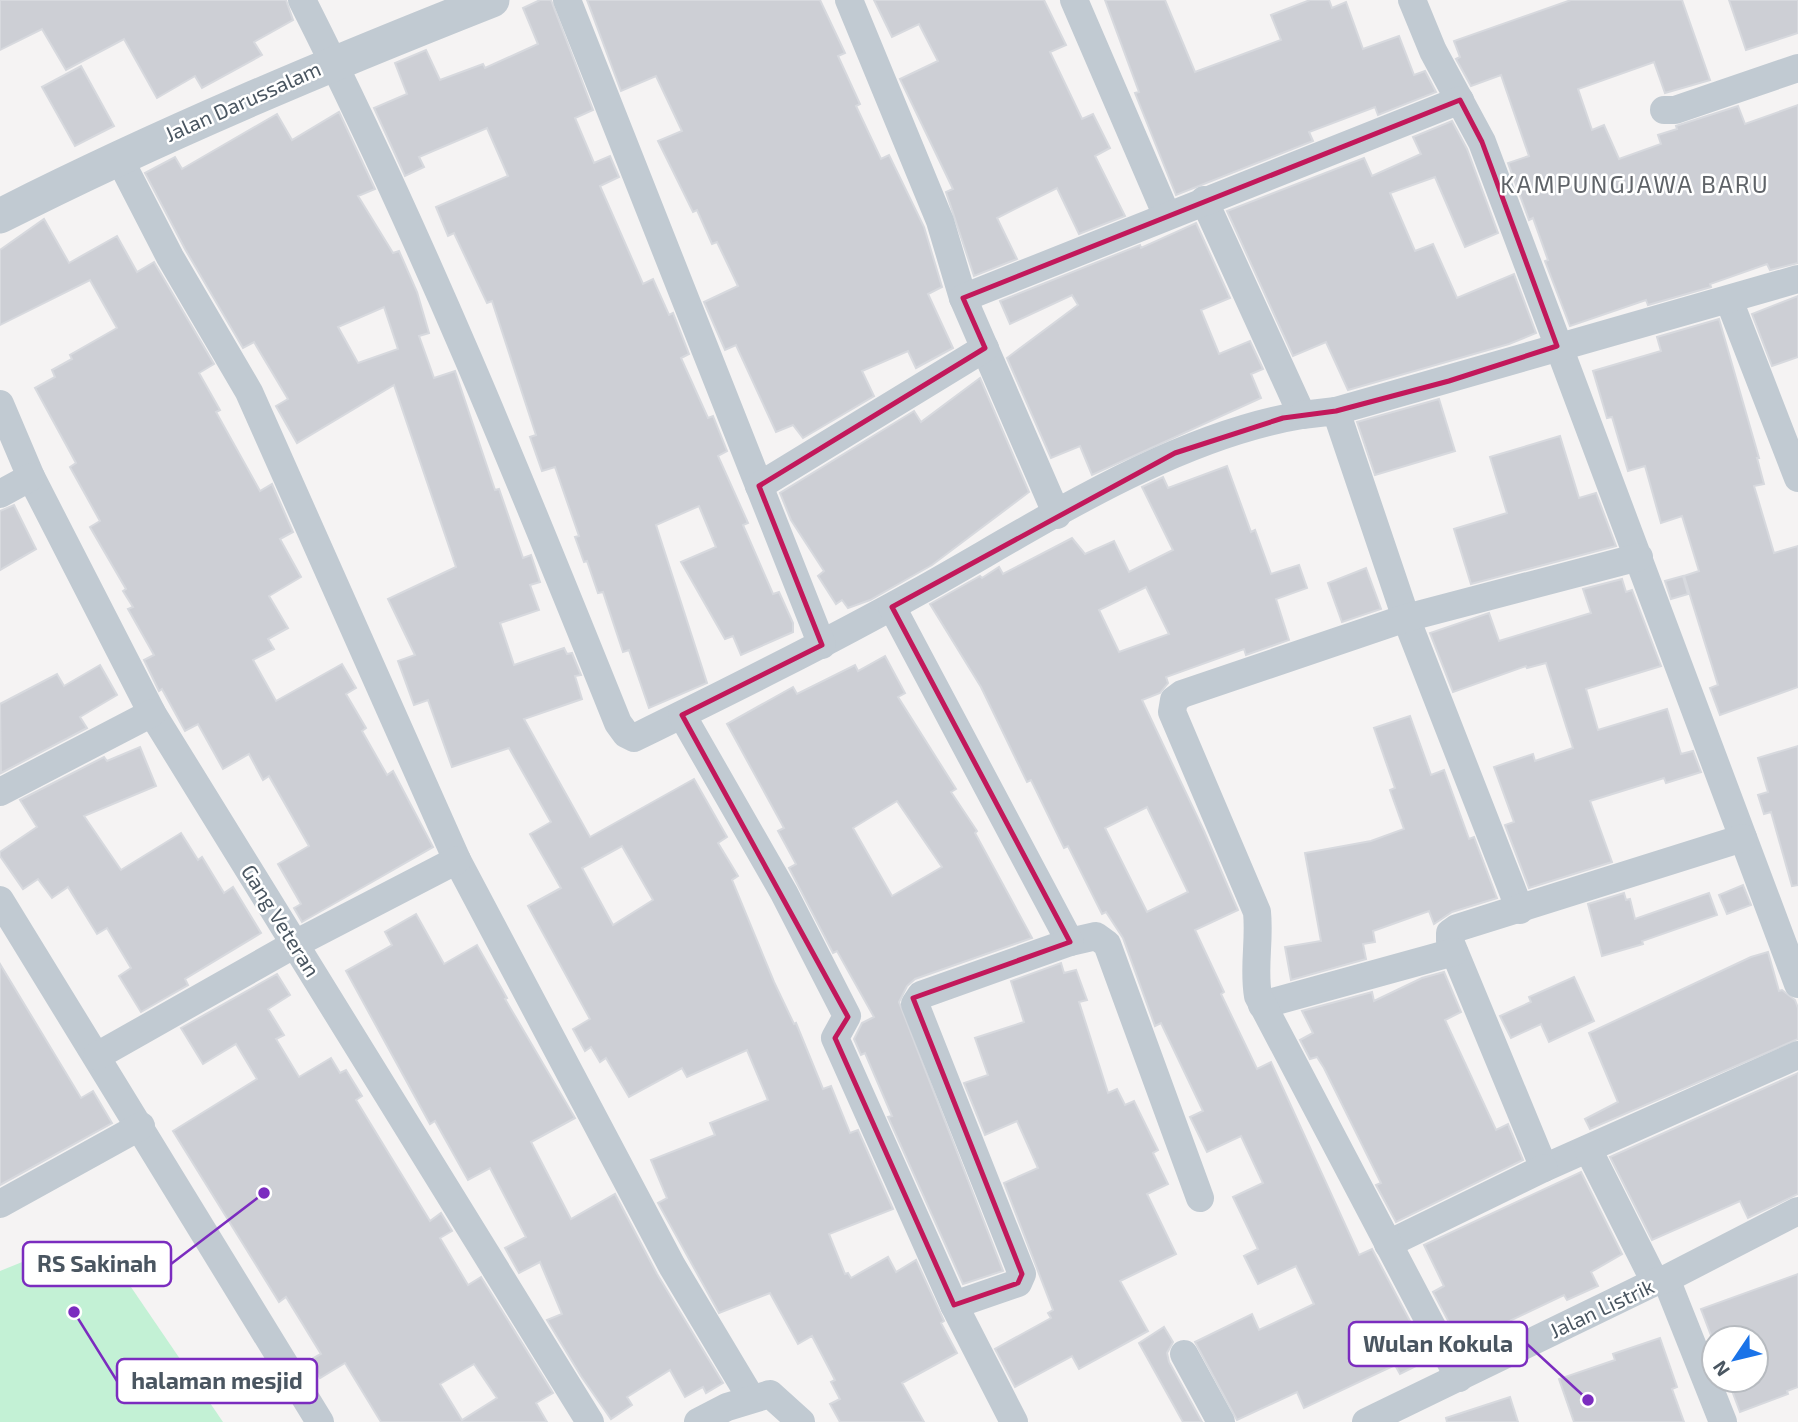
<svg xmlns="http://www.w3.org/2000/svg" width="1798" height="1422" font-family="'Exo 2',sans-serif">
  <rect width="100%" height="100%" fill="#f5f3f3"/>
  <path fill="#c3f1d5" d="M37,1256L118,1268L223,1422H0V1271Z"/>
  <g fill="#cdcfd5" stroke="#d7d9de" stroke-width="2" fill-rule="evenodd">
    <path d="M0,0H286L293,20L254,42L262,55L202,88L195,76L157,98L124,39L66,70L42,29L0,50Z"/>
    <path d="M540,0H551L593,110L575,118L594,163L610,156L619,177L600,186L643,284L653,279L669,315L673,313L689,354L681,358L708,418L713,416L727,451L718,456L748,523L743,525L773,594L779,592L793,623V632L741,655L733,636L725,639L681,562L716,547L699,506L656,525L707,683L649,708L629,650L623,652L603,592L598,593L587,561L584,562L575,537L579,536L555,467L542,471L530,437L536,435L492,301L487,303L454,233L448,236L436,207L508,176L487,128L419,157L424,167L405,176L374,108L407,94L395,63L426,50L440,80L483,64L485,68L538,44L523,8Z"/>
    <path d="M587,0H820L845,53L838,56L860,104L856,106L881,159L889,155L924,227L942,287L928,294L953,348L916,368L908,351L862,371L874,396L803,438L793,425L776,432L736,345L725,350L704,302L738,286L717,242L712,244L697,210L693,212L658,141L682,131L656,76L621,91Z"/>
    <path d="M874,0H1044L1066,45L1050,52L1082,119L1093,114L1110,148L1095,156L1125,216L1079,234L1057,188L997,218L1017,259L974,276L946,192L953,189L900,79L938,61L919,24L892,37Z"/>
    <path d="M1105,0H1165L1195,72L1281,40L1271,15L1310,0H1329L1332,8L1346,2L1363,49L1399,36L1414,75L1425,71L1436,92L1378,115L1375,107L1309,132L1313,141L1176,195L1135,93L1139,92Z"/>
    <path d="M1571,0H1682L1710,80L1665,93L1654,62L1578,89L1592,130L1604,125L1619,159L1661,144L1658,135L1677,129L1676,126L1738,106L1745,124L1798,105V263L1770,270L1767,264L1710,284L1711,287L1648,305L1646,300L1570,326L1545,261L1548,260L1533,218L1529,220L1508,163L1529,156L1501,75L1471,86L1456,59L1460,57L1454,41Z"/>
    <path d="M1729,0H1798V33L1746,50Z"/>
    <path d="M81,66L114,126L75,146L42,87Z"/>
    <path d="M339,112L375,189L358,196L393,253L399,251L417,292L429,333L419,336L434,378L455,371L495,490L499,489L523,558L531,555L540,582L530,585L539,610L500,623L514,665L564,648L567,654L572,653L581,675L575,676L582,699L524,719L590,837L694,779L727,837L718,843L738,876L732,880L774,982L794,1024L796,1023L823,1089L831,1086L850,1133L858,1130L893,1209L829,1234L845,1274L848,1273L851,1278L888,1257L896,1272L916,1260L944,1321L941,1323L957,1353L902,1383L924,1422H840L830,1404L840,1399L831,1382L835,1380L812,1336L798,1344L770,1293L719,1313L658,1203L667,1198L651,1160L715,1135L710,1123L768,1100L747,1050L687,1077L682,1068L629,1097L606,1058L600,1062L591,1047L585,1051L573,1029L590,1019L528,906L561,888L530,834L551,822L509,748L452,767L428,700L414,705L398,661L415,655L388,599L456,567L394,385L297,443L276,406L288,399L254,342L243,348L185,249L145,173L175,157L182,169L277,114L292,140ZM384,307L398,349L358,363L338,327ZM622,846L653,900L613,925L582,868Z"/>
    <path d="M1452,121L1467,149L1498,233L1465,247L1435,177L1390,193L1415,251L1433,244L1457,298L1514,274L1536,333L1509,344L1348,390L1326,342L1293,356L1227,211L1364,158L1372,176L1421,154L1413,137Z"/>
    <path d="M44,219L69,263L117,236L137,272L154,262L214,364L199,373L220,410L216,412L260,491L272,484L293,532L280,539L301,577L269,596L288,628L268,639L274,649L253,660L276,701L342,664L356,688L346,694L366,728L362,731L387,775L393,771L433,847L302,922L294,908L301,904L278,864L309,846L269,776L263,780L249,754L223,769L198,724L185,731L162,689L159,691L144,660L154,655L128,609L133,607L123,591L126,589L90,527L100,521L70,467L76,463L35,388L55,377L52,370L72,359L70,355L117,328L90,280L0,325V250Z"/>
    <path d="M1196,223L1230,298L1201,310L1219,354L1250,341L1263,369L1251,374L1261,398L1092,475L1080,446L1051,458L1007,358L1078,305L1072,295L1010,324L1000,301L1140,245L1141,248Z"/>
    <path d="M1798,296V357L1772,366L1752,314Z"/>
    <path d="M1719,319L1759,458H1757L1764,484L1754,486L1774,553L1798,546V687L1720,715L1710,688L1718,685L1684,576L1699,571L1682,516L1661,523L1645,466L1628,471L1612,417L1607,418L1593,371L1661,351L1657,337Z"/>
    <path d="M980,378L1029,492L932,565L870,600L848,608L842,600L836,604L818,576L824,571L791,520L780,493L914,411L921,422Z"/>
    <path d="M1439,399L1455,451L1375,475L1357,422Z"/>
    <path d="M1560,436L1579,498L1596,493L1616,546L1471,584L1454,529L1507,513L1490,457Z"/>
    <path d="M1227,466L1251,532L1255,530L1271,574L1299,565L1307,588L1276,599L1289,640L1246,655L1244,649L1166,677L1168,683L1160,693L1142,700L1204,831L1238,910L1195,930L1224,992L1221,994L1257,1069L1271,1062L1359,1255L1372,1249L1430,1359L1400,1374L1395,1365L1304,1408L1297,1392L1237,1420L1195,1342L1252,1314L1259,1330L1314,1304L1296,1266L1258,1284L1244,1256L1258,1249L1233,1197L1263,1183L1241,1136L1207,1152L1190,1117L1203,1111L1161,1023L1155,1026L1123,938L1106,912L1102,914L1068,846L1064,848L1031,780L1027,782L981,687L930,604L980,576L982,578L999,567L1003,574L1072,538L1085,554L1114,541L1129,572L1173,550L1142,487L1163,477L1168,488ZM1146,587L1169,634L1119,652L1099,610ZM1147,807L1188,892L1147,912L1105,828Z"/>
    <path d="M14,505L36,549L0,570V511Z"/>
    <path d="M1366,568L1381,609L1342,622L1328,583Z"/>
    <path d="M1683,576L1688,594L1671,599L1665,581Z"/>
    <path d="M1622,579L1626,592L1632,590L1661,666L1586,689L1598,730L1667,709L1681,754L1693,751L1701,772L1666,783L1664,778L1590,801L1612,862L1529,888L1505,825L1514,822L1494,767L1533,754L1535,761L1573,748L1546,663L1527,668L1526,666L1453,692L1430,633L1489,613L1499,641L1591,613L1583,589Z"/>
    <path d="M885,656L905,693L898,697L956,789L951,792L977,831L975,833L1032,938L915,979L907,986L899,1002L1003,1271L963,1284L888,1117L892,1116L865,1053L861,1055L854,1039L862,1023L874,1017L837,951L833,953L789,868L796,864L778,831L784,828L727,724L793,687L797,694L855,665L858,671ZM897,801L942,867L892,896L853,828Z"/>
    <path d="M100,665L117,695L80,717L87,728L1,773L0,704L57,674L64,686Z"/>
    <path d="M1410,716L1431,775L1444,770L1469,839L1474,837L1497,898L1452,912L1434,924L1429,911L1373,931L1375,942L1363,944L1366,959L1291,980L1285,947L1321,941L1305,853L1371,841L1404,829L1390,790L1395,788L1374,728Z"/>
    <path d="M1798,746V885L1792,886L1771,812L1764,814L1758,795L1768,792L1758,758Z"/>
    <path d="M140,747L156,786L84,816L121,870L181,833L198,860L202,857L224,893L233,887L261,933L185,979L188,985L141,1012L119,976L131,968L107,928L97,934L68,887L52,898L38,879L23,889L0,856V852L37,827L20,800L104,757L107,761Z"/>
    <path d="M1743,885L1751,905L1727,914L1719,895Z"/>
    <path d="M1624,893L1626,900L1630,899L1635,919L1709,893L1717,915L1642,941L1643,944L1602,956L1588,904Z"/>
    <path d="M416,914L444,964L477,945L507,998L505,999L575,1118L531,1142L571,1219L615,1194L657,1274L723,1383L706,1393L703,1387L685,1397L670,1370L627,1397L632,1405L611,1419L581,1376L547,1320L562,1314L540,1262L519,1273L505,1248L526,1237L490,1168L468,1180L435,1121L430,1124L346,971L392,945L385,932Z"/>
    <path d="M1768,952L1779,991L1782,990L1795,1000L1798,1008V1039L1590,1129L1585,1119L1618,1102L1589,1033L1751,957Z"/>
    <path d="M1061,963L1064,973L1076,970L1087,1000L1079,1002L1108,1093L1117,1089L1125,1105L1134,1101L1158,1150L1153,1153L1168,1184L1147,1194L1176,1254L1120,1281L1148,1331L1079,1369L1072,1356L1015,1387L995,1349L1051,1318L1048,1313L1053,1310L1004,1183L1038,1168L1017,1121L985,1135L964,1083L988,1075L975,1038L1024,1022L1011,981Z"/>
    <path d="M0,964L81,1098L93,1091L112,1123L0,1185Z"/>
    <path d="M1444,972L1461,1012L1445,1020L1496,1130L1508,1124L1523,1160L1396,1222L1376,1185L1381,1183L1324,1068L1317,1057L1310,1059L1300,1040L1313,1033L1302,1011L1372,992L1374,1001L1422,978Z"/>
    <path d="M277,974L290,995L268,1009L284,1035L276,1039L299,1077L331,1058L340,1073L346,1070L362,1096L356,1100L430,1221L441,1213L452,1231L440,1238L468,1285L481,1277L553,1393L536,1403L547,1422H381L345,1363L320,1378L310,1360L321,1354L286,1297L279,1302L173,1131L257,1079L236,1044L203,1064L181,1028ZM474,1364L497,1398L462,1420L440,1384Z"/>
    <path d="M1574,977L1594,1021L1549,1042L1541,1024L1511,1038L1500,1016L1531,1002L1529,997Z"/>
    <path d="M1798,1073V1194L1748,1218L1740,1201L1652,1240L1610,1157Z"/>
    <path d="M1581,1172L1622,1254L1591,1272L1598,1286L1567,1300L1564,1295L1501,1325L1504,1332L1474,1346L1472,1341L1462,1347L1433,1292L1444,1286L1424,1245Z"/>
    <path d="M1798,1274V1387L1787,1391L1788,1394L1740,1412L1728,1380H1756V1338H1712L1701,1309Z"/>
    <path d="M1164,1327L1173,1342L1167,1353L1169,1362L1202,1422H1183L1139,1343Z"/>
    <path d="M1660,1338L1677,1387L1672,1389L1684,1422H1574L1559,1379L1615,1360L1613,1354Z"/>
    <path d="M1510,1397L1518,1422H1447L1446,1418Z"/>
  </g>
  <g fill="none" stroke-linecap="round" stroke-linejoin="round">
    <g stroke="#c1cad2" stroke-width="28">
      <path d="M302,0C421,235 520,479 618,723L626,734L634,738C730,691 825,644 918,592C1035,527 1169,437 1302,415L1204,200"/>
      <path d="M567,0L822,645"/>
      <path d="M849,0L940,221L963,298L1057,515"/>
      <path d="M1074,0L1167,216"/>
      <path d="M1412,0L1433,51L1482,142L1798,984"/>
      <path d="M1664,110H1675L1798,68"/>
      <path d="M118,156L170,257L249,392L457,860L672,1266L751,1398"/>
      <path d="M963,298L1460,100"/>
      <path d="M1729,300L1798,478"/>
      <path d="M0,404L31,477L152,713L590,1422"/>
      <path d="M1336,411L1798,279"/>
      <path d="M1302,415L1336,411L1406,618L1520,910"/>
      <path d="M759,486L985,348"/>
      <path d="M0,494L31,477"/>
      <path d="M892,607L1070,942L1096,936L1107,944L1200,1198"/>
      <path d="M682,715L784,893L847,1016L835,1038L954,1305"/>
      <path d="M0,792L152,713"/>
      <path d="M1743,838L1457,928L1450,933V941L1544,1168L1798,1055"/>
      <path d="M0,900L320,1422"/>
      <path d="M1262,1005L1454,952"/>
      <path d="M97,1056L295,944L457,860"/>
      <path d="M1588,1149L1655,1282"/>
      <path d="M0,1204L141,1126"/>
      <path d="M1388,1244L1544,1168"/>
      <path d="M1666,1279L1723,1422"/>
      <path d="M1184,1354L1221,1422"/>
      <path d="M1459,1378L1258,996C1253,968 1260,941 1257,912L1172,712L1174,700L1182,694L1406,618L1639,557"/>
      <path d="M698,1422L727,1407L770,1394L801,1422"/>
      <path d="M1014,1422L954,1305L1018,1283L1022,1274L915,1004L921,995L1070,942"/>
      <path d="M1366,1422L1655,1282L1666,1279L1798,1211"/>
    </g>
    <path stroke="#c1cad2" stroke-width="35" d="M0,216C160,135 325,66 492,0"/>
  </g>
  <path fill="none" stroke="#c2185b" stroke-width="5" stroke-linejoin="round" d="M1460,100L1482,142L1557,346L1449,381L1336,411L1283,418L1175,453L892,607L1070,942L913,998L1022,1274L1018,1283L954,1305L835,1038L848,1017L682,715L822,645L759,486L985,348L963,298Z"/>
  <g text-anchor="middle" stroke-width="5" stroke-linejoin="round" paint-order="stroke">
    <g font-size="21" fill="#4a5661" stroke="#fff">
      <text transform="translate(243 102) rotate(-24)" y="7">Jalan Darussalam</text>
      <text transform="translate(280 921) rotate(58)" y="7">Gang Veteran</text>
      <text transform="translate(1602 1309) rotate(-25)" y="7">Jalan Listrik</text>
    </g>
    <g font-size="24" letter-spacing="2" fill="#5f6368" stroke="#fff">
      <text x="1635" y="193">KAMPUNGJAWA BARU</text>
    </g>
  </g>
  <path fill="none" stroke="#7b2cbf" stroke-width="2.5" d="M264 1193L171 1264M1588 1400L1527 1344M74 1312L117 1381"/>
  <g fill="#7b2cbf" stroke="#fff" stroke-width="2.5">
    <circle cx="264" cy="1193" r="7"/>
    <circle cx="1588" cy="1400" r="7"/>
    <circle cx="74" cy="1312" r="7"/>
  </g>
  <g fill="#fff" stroke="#7b2cbf" stroke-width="2.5">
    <rect x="23" y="1242" width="148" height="44" rx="7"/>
    <rect x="1349" y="1322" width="178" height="44" rx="7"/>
    <rect x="117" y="1359" width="200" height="44" rx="7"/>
  </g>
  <g font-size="23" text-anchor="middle" font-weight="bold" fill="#4a5661">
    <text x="97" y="1272">RS Sakinah</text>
    <text x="1438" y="1352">Wulan Kokula</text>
    <text x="217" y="1389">halaman mesjid</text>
  </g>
  <g transform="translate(1735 1359) rotate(235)"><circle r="33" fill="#ffffff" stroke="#b7bbc0" stroke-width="2"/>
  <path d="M0-5L12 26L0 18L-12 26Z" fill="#1a73e8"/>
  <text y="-10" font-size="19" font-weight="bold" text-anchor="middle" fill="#4a5661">N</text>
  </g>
</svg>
